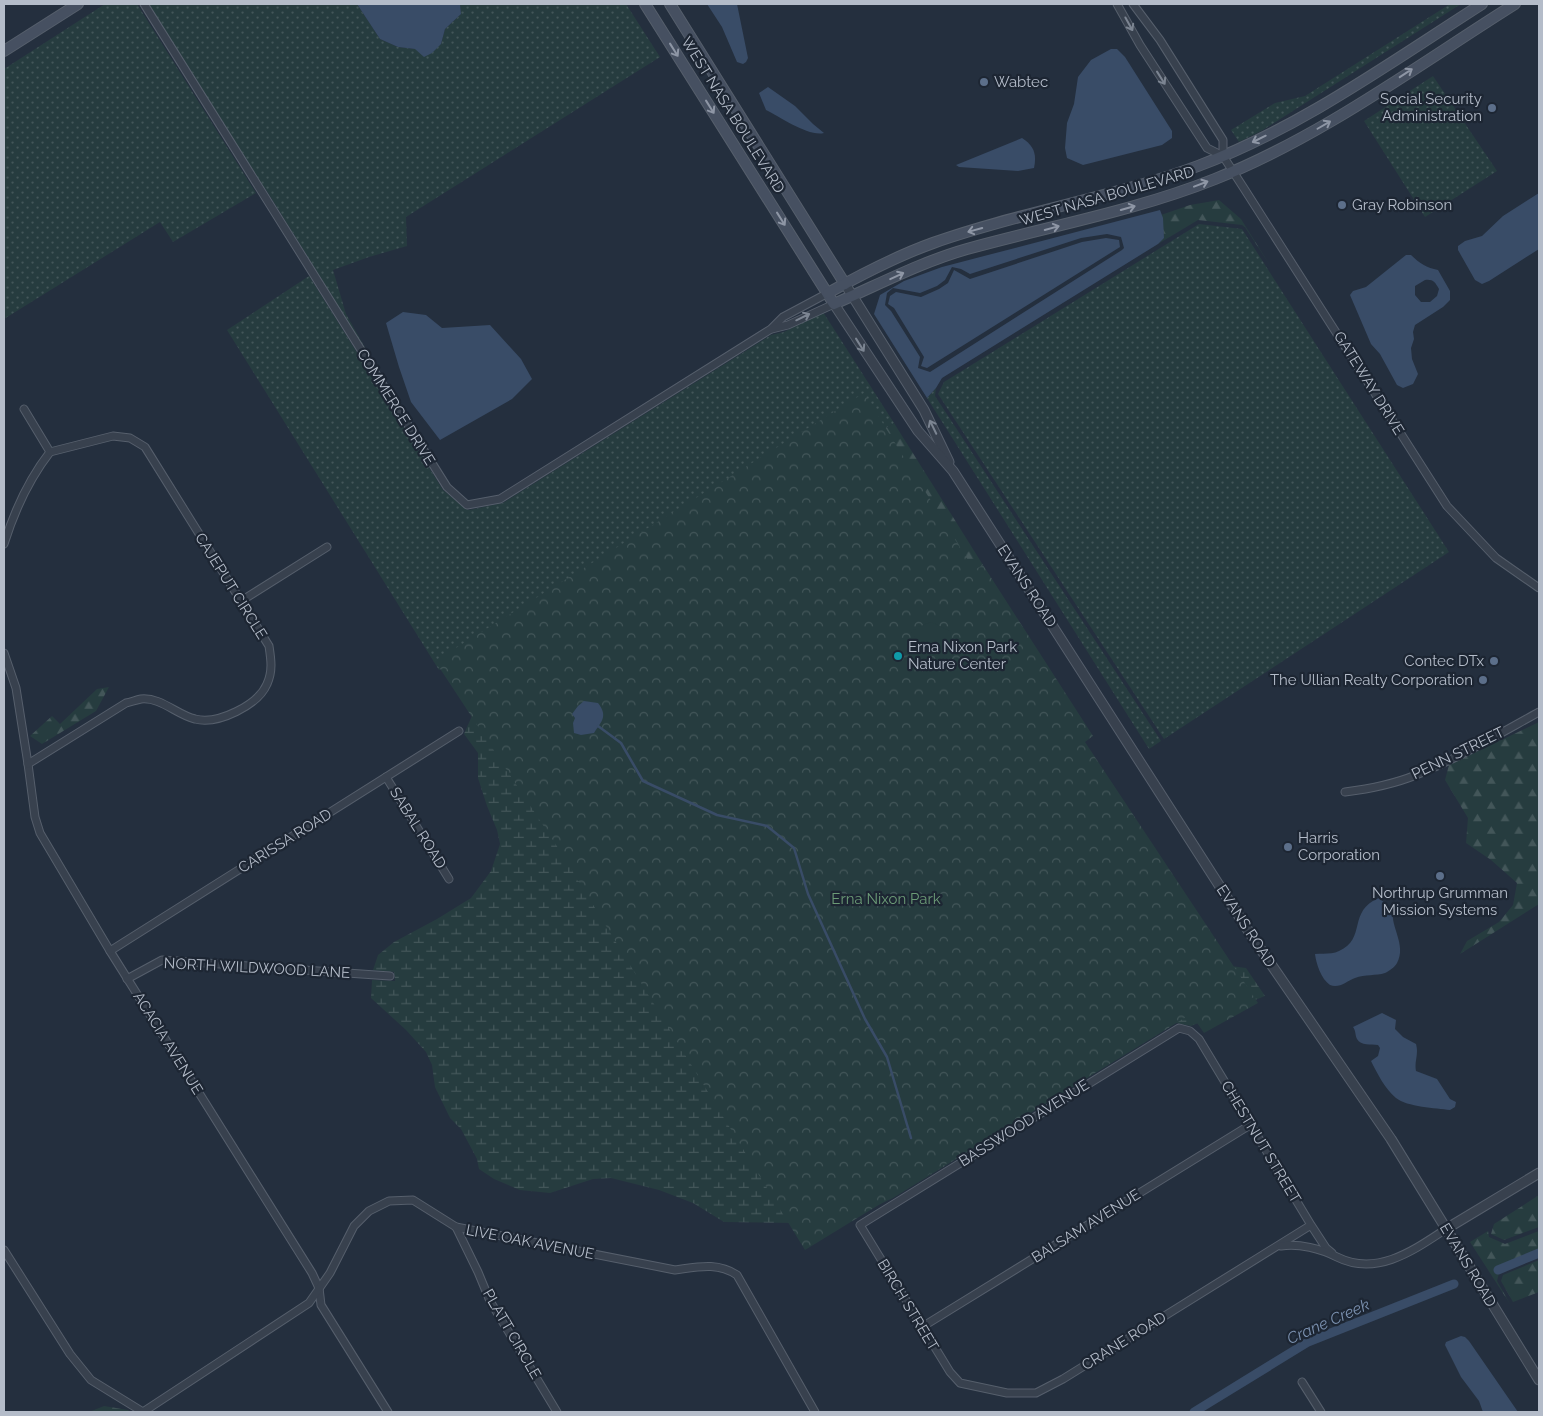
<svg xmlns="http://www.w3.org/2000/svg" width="1543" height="1416" font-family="Raleway,sans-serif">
  <defs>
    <pattern id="grass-dots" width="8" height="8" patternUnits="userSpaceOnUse" patternTransform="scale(1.25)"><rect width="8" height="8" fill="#263c3f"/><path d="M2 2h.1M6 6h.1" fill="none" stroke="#435659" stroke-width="1.8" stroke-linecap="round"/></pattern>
    <pattern id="forest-firs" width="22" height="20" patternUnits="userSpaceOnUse" patternTransform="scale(1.25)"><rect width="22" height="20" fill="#263c3f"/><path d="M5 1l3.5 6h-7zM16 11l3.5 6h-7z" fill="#435659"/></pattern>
    <pattern id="wetland-marsh" width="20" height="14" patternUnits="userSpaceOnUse" patternTransform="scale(1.25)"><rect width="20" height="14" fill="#263c3f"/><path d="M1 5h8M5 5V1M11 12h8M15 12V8" fill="none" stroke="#435659"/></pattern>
    <pattern id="park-crowns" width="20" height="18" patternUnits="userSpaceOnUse" patternTransform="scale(1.25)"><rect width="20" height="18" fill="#263c3f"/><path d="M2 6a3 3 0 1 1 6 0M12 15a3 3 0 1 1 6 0" fill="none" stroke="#435659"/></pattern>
  </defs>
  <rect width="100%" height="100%" fill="#242f3e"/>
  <g fill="url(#grass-dots)">
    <path d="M105,4H137L256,193L173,242L160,222L4,319V69Z"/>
    <path d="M147,4H357L380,39L398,47L415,49L441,44L445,29L461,14L460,4H587L589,5L592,4H626L660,57L406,217L407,246L369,257L333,270L346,314L376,367L265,188H264Z"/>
    <path d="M1450,4H1461L1263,130L1239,142L1231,130L1275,103L1305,96Z"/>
    <path d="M1433,76L1497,171L1425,217L1364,121Z"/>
    <path d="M1199,224L1242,229L1449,552L1164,739L938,394L944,382Z"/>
    <path d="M309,276L443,490L465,508L469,510L503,503L771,335L784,332L823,312L894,423L842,457L717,496L439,670L227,330Z"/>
    <path d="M936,388L935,396L1161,741L1149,749L927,398Z"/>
  </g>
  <g fill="url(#forest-firs)">
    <path d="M1219,200L1241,219L1271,267L1245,227L1242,225L1198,220L1158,244L1164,238L1161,215L1190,205Z"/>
    <path d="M894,423L983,565L948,587L842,457Z"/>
    <path d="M109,687L96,711L42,744L30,736L52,716L60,724L97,689Z"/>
    <path d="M1539,722V904L1460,954L1467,941L1499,922L1513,905L1517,883L1491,860L1466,843L1468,818L1445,780L1449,765Z"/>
    <path d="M1539,1195V1227L1504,1240L1491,1234L1494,1224Z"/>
    <path d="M1488,1231L1489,1237L1505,1244L1539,1231V1256L1499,1273L1497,1281L1510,1304L1470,1242Z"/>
    <path d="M1539,1260V1292L1513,1302L1501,1281L1503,1275Z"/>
    <path d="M104,1406L128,1410L130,1412H89Z"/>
  </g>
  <path fill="url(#wetland-marsh)" d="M478,702L1223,965L1246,968L1265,996L1191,1026L1176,1023L893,1198L863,1212L795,1223L724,1222L693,1203L659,1190L611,1178L593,1179L550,1193L520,1190L494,1179L479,1169L477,1159L461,1129L450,1118L435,1087L432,1065L426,1052L406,1030L371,998L372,980L395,981L394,972L373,970L378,955L394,942L437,919L471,898L491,871L500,844L497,830L487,806L478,778V753L464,734Z"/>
  <path fill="url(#park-crowns)" d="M864,393L974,570L983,565L1093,736L1085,742L1258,1003L1204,1033L1191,1014L805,1250L560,851L435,661Z"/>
  <path fill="#263c3f" d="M931,622L950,631L951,644L939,655L930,656L911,632L918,627Z"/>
  <g fill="#394c67" fill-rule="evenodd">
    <path d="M357,4H460L461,14L445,29L441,44L432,53L424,57L415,49L398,47L380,39Z"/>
    <path d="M707,4H737L748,58L746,62L743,64L737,62L722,27Z"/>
    <path d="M1111,49H1117L1125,57L1172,131V138L1162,145L1083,165L1067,158L1065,148L1067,123L1074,104L1078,77L1091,60Z"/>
    <path d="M768,87L795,106L813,124L824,133C809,137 780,117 766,110L759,93Z"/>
    <path d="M1022,138C1034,146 1037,154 1034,168L1018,171L959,167L956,165Z"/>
    <path d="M1539,193V249L1489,281L1482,284L1475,280L1458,250V246L1465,241L1482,236L1503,216Z"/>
    <path d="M1160,210L1163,218L1164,238L1158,244L942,378L936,388L927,398L874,314L880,295L904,281L942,267ZM1107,234L1121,237L1124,248L1122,250L930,372L918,368L920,357L891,311L885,305L887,293L893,288L920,293L937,286L945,280L952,267L961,269L970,274L1081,238Z"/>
    <path d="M1106,238L1119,240L1120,247L927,368L921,366L924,357L894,308L888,304L890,296L896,292L921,297L939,289L948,283L954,270L970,279L1082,242Z"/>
    <path d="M1406,255H1411C1419,263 1427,268 1438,270L1450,291V300L1443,307L1415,325L1413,332L1414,339L1411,348L1412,359L1418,374L1413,384L1403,388L1397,385L1380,354L1371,344L1350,295L1353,291L1366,287ZM1425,280C1433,279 1435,282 1439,289L1437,296L1430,302H1421L1415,295V286Z"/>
    <path d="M403,312L426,315L442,328L490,325L521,359L532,379L512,399L440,440L411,402L399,367L386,323Z"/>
    <path d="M584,701L598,703C608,716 602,721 594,733L581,735L574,733L573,723L575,718L572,714L578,706Z"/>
    <path d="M1379,898L1393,910C1390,927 1407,945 1397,963C1395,967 1389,971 1385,973C1376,976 1365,974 1355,978C1347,981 1339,989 1330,985C1321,979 1316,963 1315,954C1323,953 1332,955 1339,951C1367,939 1347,911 1379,898Z"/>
    <path d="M1382,1013L1396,1020L1395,1029L1403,1037L1416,1044C1419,1055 1414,1061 1416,1071L1437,1079L1450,1099L1456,1102L1455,1107L1450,1110C1436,1108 1407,1107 1396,1098C1385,1089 1377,1073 1371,1061L1378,1056L1380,1048L1378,1045C1371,1044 1361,1046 1357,1039C1355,1035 1356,1031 1353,1027Z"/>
    <path d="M1461,1336L1465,1337L1469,1341L1518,1412H1483L1479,1401L1461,1377L1445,1345L1446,1342Z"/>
  </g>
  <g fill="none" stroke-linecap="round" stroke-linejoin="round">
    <path stroke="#394c67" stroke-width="2.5" d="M598,726L621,743L643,781L717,815L767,826L794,848L808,894L865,1019L887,1057L911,1138"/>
    <g stroke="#394c67" stroke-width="9">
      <path d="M1498,1270L1539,1253"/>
      <path d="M1194,1412L1308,1342L1454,1284"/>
    </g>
    <g stroke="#565f6c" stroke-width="9">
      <g id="minor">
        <path d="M144,4L447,487L467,505L500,499L771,329L783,317L828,293"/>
        <path d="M1117,4L1140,45L1207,148L1223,156L1245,190L1447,506L1496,558L1539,588"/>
        <path d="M1133,4L1160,40L1223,140V156"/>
        <path d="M772,329L788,325L834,304"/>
        <path d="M4,544C14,512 29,479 50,452L24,409"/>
        <path d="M241,601L327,547"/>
        <path d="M4,653L16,688L28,764L35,817L40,833L110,951L312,1273L319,1288L321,1305L388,1412"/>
        <path d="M28,764L126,703C131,702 136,700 141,699C161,697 177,715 195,719C218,725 258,705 267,684C273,671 271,659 269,646L145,447L130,438L113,436L50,452"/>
        <path d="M386,777L449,879"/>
        <path d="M1345,792C1369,789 1394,784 1416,775C1459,758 1499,734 1539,712"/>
        <path d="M110,951L459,731"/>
        <path d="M127,979L162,960L390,976"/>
        <path d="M1311,1225L1063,1379L1036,1393H1007L960,1383L950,1372L860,1225L1179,1028L1190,1031L1199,1039L1311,1225L1326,1248L1332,1253"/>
        <path d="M456,1227L478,1272L490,1301L557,1412"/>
        <path d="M1281,1246C1299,1243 1321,1249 1337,1257C1377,1277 1414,1250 1446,1229"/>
        <path d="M4,1250L70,1354L91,1380L143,1412"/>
        <path d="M922,1327L1250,1125"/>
        <path d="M1302,1382L1321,1412"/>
        <path d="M143,1412L309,1303L330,1273L354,1226L369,1211L389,1201L413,1200L456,1227L675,1270C698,1267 717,1262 737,1275L815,1412"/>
      </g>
    </g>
    <g stroke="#565f6c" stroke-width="11">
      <g id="tertiary">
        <path d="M845,284L924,410L949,462"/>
        <path d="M834,304L918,431L953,471L1253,938L1391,1139L1539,1380"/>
        <path d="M1446,1229L1539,1173"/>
      </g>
    </g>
    <g stroke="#565f6c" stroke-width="12">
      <g id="secondary">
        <path d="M645,4L834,304C878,285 921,262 967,249C1050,226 1135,211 1215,179C1321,137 1418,65 1515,4"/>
        <path d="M670,4L845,284"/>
        <path d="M4,51L78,4"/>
        <path d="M828,293C862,274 897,256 933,243C1020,212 1112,198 1198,166C1300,128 1391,62 1482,4"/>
      </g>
    </g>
    <use href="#minor" stroke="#38414e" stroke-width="7"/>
    <use href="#tertiary" stroke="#38414e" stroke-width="9"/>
    <use href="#secondary" stroke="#465061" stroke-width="10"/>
  </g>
  <defs><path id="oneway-shaft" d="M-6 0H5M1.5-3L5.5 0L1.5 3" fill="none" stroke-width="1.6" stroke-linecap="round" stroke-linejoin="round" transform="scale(1.25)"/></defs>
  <g stroke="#7c8592">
    <use href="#oneway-shaft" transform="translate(1129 24) rotate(61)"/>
    <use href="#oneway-shaft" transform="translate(1161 78) rotate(58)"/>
    <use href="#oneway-shaft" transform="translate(803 317) rotate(-26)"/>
    <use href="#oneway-shaft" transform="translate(860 345) rotate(58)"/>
    <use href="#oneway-shaft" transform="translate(933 427) rotate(-116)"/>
  </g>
  <g stroke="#8e96a5">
    <use href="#oneway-shaft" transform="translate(674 50) rotate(58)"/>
    <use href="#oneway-shaft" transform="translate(1406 73) rotate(-33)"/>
    <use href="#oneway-shaft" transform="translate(710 107) rotate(58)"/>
    <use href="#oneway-shaft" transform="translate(1324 125) rotate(-30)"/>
    <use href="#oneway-shaft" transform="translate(1259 139) rotate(154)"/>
    <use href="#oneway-shaft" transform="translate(1201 184) rotate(-21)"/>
    <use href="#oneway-shaft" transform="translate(1128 208) rotate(-16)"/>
    <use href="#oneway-shaft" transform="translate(781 219) rotate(58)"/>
    <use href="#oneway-shaft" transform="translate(1052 228) rotate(-15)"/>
    <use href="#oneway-shaft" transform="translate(975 230) rotate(165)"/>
    <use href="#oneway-shaft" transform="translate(897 276) rotate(-25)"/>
  </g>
  <g fill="#5c6f8a" stroke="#1d2633" stroke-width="2">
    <circle cx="984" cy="82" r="5"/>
    <circle cx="1492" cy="108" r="5"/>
    <circle cx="1342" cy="205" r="5"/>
    <circle cx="1494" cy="661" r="5"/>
    <circle cx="1483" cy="680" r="5"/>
    <circle cx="1288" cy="847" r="5"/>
    <circle cx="1440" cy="876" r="5"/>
  </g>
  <circle fill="#0f9aa8" stroke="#1d2633" stroke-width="2" cx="898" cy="656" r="5"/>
  <g text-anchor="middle" stroke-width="4.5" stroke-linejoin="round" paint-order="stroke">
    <g font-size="15" fill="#b4bcc9" stroke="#1d2633" text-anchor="start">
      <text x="994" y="87">Wabtec</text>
      <text x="1482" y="104" text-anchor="end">Social Security<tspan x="1482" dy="17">Administration</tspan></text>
      <text x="1352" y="210">Gray Robinson</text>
      <text x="908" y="652">Erna Nixon Park<tspan x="908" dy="17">Nature Center</tspan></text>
      <text x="1484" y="666" text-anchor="end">Contec DTx</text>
      <text x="1473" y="685" text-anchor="end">The Ullian Realty Corporation</text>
      <text x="1298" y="843">Harris<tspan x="1298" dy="17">Corporation</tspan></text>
      <text x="1440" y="898" text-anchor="middle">Northrup Grumman<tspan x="1440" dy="17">Mission Systems</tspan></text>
    </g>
    <g font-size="15" fill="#b4bcc9" stroke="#1d2633">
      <text transform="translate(733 115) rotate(58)" y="5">WEST NASA BOULEVARD</text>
      <text transform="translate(1107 196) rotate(-16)" y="5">WEST NASA BOULEVARD</text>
      <text transform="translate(1369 383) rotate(58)" y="5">GATEWAY DRIVE</text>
      <text transform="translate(396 407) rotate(58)" y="5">COMMERCE DRIVE</text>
      <text transform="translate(231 586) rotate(58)" y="5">CAJEPUT CIRCLE</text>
      <text transform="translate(1027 586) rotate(57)" y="5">EVANS ROAD</text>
      <text transform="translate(1458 753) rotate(-26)" y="5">PENN STREET</text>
      <text transform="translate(418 828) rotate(58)" y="5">SABAL ROAD</text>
      <text transform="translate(285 841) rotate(-32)" y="5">CARISSA ROAD</text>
      <text transform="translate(1246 926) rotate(57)" y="5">EVANS ROAD</text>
      <text transform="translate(257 968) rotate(3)" y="5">NORTH WILDWOOD LANE</text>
      <text transform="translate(168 1043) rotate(58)" y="5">ACACIA AVENUE</text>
      <text transform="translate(1024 1123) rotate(-32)" y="5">BASSWOOD AVENUE</text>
      <text transform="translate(1261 1142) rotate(59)" y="5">CHESTNUT STREET</text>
      <text transform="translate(1086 1226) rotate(-32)" y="5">BALSAM AVENUE</text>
      <text transform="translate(530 1242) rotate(11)" y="5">LIVE OAK AVENUE</text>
      <text transform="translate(1468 1265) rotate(59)" y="5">EVANS ROAD</text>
      <text transform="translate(908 1305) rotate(59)" y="5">BIRCH STREET</text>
      <text transform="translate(512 1334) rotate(60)" y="5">PLATT CIRCLE</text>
      <text transform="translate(1124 1341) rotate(-32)" y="5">CRANE ROAD</text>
    </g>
    <g font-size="15" fill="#6b9a76" stroke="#1d2633">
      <text x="886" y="904">Erna Nixon Park</text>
    </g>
    <g font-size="16" font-style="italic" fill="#7c92b1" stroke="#1d2633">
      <text transform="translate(1328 1321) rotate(-24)" y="6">Crane Creek</text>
    </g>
  </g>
  <rect width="1543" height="1416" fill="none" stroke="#b4bcc9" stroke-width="10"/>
</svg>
